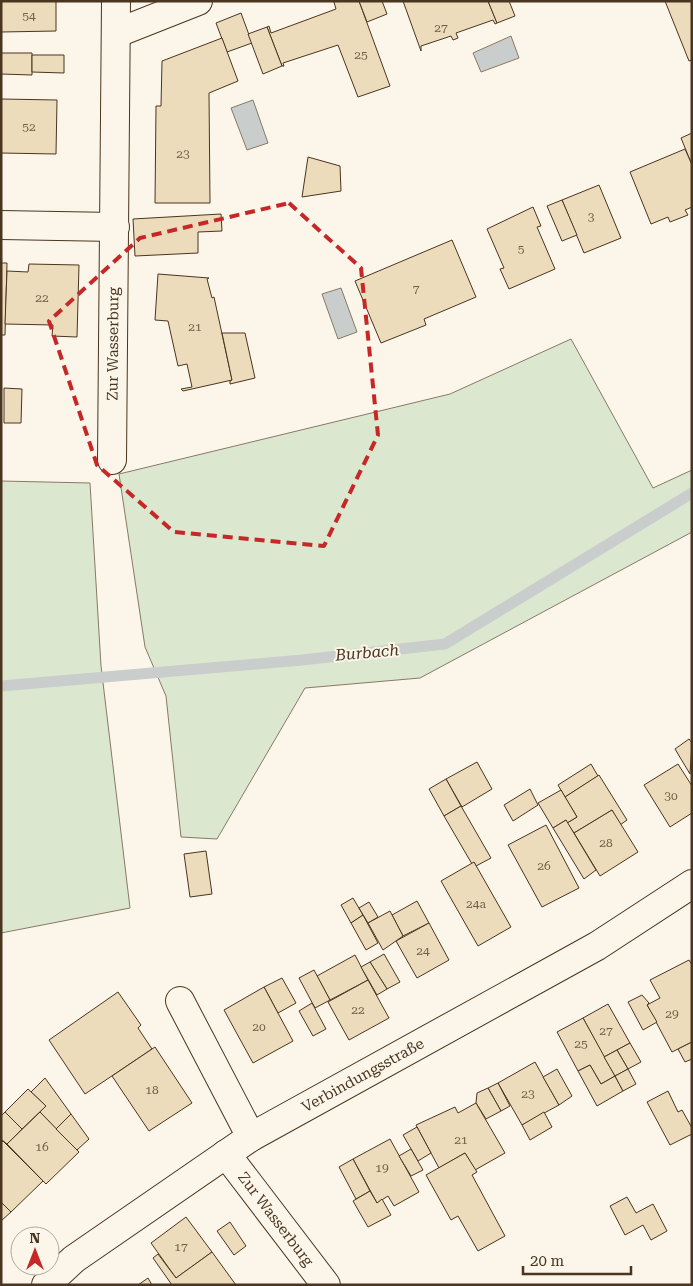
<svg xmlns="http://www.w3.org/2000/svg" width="693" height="1286" font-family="'Roboto Serif',serif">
  <rect width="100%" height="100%" fill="#fbf6e9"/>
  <g fill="#dce7d0" stroke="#887966">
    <path d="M571,339L653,488L692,470V532L420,678L305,688L217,839L181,837L166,696L145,647L119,474L450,394Z"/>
    <path d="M1,481L90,483L101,666L130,908L1,933Z"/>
  </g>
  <g fill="#c9cecd" stroke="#887966">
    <path d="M511,36L519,58L481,72L473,53Z"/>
    <path d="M253,100L268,143L247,150L231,108Z"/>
    <path d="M341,288L357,332L338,339L322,294Z"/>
  </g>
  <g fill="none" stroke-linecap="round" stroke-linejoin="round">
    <path stroke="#c9cecd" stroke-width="11" d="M1,686L302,660L445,644L692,493"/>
  </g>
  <g fill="#ecdcbc" stroke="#4a3520">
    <path d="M1,1H56V31L1,32Z"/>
    <path d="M336,1H359L390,86L358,97L338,45L283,63L284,66H282L267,27L269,26L271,33L336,9L334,2Z"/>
    <path d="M359,1H382L387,14L367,22Z"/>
    <path d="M403,1H488L497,23L495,24L493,20L456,33L458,38L453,40L451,36L421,46V51Z"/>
    <path d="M488,1H509L515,16L497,23Z"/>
    <path d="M665,1H692V60L689,61Z"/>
    <path d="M241,13L252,43L227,52L216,23Z"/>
    <path d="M267,27L282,66L263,74L248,34Z"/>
    <path d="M222,38L238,81L209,93L210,203H155L156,106H161L162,61Z"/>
    <path d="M1,53H32V75L1,74Z"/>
    <path d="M32,55H64V73L32,72Z"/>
    <path d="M1,99L57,100L56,154L1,153Z"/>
    <path d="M692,133V165L681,138Z"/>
    <path d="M685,149L692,165V207L685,210L688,215L670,222L668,217L651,224L630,172Z"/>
    <path d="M308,157L340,166L341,191L302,197Z"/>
    <path d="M599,185L621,238L584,253L562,200Z"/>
    <path d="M562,200L577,235L562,241L547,206Z"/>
    <path d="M533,207L541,226L537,227L555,269L509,289L500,269L504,268L487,229Z"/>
    <path d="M221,214L222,231L198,232V253L135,256L133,219Z"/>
    <path d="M452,240L476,297L424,319L426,325L381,343L355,281Z"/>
    <path d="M1,263H7L5,335H1Z"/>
    <path d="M29,264L79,265L77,337L52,336L53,325L5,324L7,271L28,272Z"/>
    <path d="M158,274L209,278L207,279L212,298L214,297L232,380L183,391L181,389L192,387L187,364L178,366L168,321L155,320Z"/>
    <path d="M222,333H245L255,378L230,384V381L232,380Z"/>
    <path d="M4,388L22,389L21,423H4Z"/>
    <path d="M689,739L692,743L690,774L675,749Z"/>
    <path d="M477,762L492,789L462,807L446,779Z"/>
    <path d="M591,764L598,776L565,797L558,785Z"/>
    <path d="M678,764L692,786V813L670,827L644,785Z"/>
    <path d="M599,775L627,820L620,825L612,810L574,833L567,823L577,817L565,797Z"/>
    <path d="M446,779L461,806L444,816L429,789Z"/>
    <path d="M530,789L538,805L513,821L504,805Z"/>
    <path d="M561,790L577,817L567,823L566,820L553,828L538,803Z"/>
    <path d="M461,806L491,858L476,866L474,862L472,864L444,816Z"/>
    <path d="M612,810L638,852L600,876L574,833Z"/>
    <path d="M566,820L596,870L584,879L553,828Z"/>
    <path d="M546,825L579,888L542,907L508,845Z"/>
    <path d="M206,851L212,894L190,897L184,854Z"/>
    <path d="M474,862L511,927L478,946L441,881Z"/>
    <path d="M353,898L363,915L351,923L341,905Z"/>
    <path d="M417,901L429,923L403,936L392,915Z"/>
    <path d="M369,902L378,917L368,923L359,908Z"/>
    <path d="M390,911L403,936L383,950L368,923Z"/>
    <path d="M363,915L378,943L366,950L351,923Z"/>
    <path d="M429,923L449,960L417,978L396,941Z"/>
    <path d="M384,954L400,982L387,989L370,962Z"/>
    <path d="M355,955L368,980L330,1000L317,976Z"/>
    <path d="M689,960L692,965V1042L672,1052L647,1005L660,998L650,980Z"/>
    <path d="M370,962L387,989L377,995L361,967Z"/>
    <path d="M314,970L330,1000L315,1008L299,978Z"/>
    <path d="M282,978L296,1003L278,1013L264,987Z"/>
    <path d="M368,980L389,1018L349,1040L328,1002Z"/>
    <path d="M264,987L293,1041L253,1063L224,1010Z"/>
    <path d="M118,992L141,1025L138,1028L152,1049L85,1094L49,1040Z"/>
    <path d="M642,995L649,1003L647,1005L657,1022L643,1030L628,1002Z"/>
    <path d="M312,1003L326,1029L313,1036L299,1011Z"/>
    <path d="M608,1004L630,1043L604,1057L583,1018Z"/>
    <path d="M583,1018L615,1076L601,1084L590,1065L578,1071L557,1032Z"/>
    <path d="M692,1042V1059L685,1062L678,1049Z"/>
    <path d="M630,1043L641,1062L628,1069L617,1050Z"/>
    <path d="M155,1047L192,1103L149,1131L112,1076Z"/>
    <path d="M617,1050L628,1069L615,1076L604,1057Z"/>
    <path d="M535,1062L559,1105L522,1125L498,1083Z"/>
    <path d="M590,1065L601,1084L615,1076L623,1091L597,1106L578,1071Z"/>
    <path d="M557,1069L572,1096L559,1105L543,1077Z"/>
    <path d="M628,1069L636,1084L623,1091L615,1076Z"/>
    <path d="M45,1078L71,1114L56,1129L40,1112L46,1106L31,1092Z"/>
    <path d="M498,1083L510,1106L501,1111L488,1088Z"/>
    <path d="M488,1088L501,1111L486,1119L476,1103L477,1093Z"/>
    <path d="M28,1089L46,1106L22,1129L5,1112Z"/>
    <path d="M668,1091L678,1112L682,1110L692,1128V1134L670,1145L647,1102Z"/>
    <path d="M476,1103L505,1153L475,1170L465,1153L439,1168L416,1125L455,1107L458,1113Z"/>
    <path d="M5,1112L22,1129L7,1144L1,1139V1116Z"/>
    <path d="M40,1112L79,1152L46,1184L7,1144Z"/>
    <path d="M544,1112L552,1127L530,1140L522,1125Z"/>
    <path d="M71,1114L89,1139L77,1150L56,1129Z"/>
    <path d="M417,1127L431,1153L418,1161L403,1135Z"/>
    <path d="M390,1139L419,1192L394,1206L388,1196L377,1203L353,1159Z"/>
    <path d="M3,1141L43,1181L11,1212L1,1202V1143Z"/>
    <path d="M411,1149L423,1170L411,1176L399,1156Z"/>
    <path d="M465,1153L477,1172L472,1175L505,1236L478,1251L458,1216L451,1220L426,1175Z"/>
    <path d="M353,1159L370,1191L356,1199L339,1167Z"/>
    <path d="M370,1191L377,1203L382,1199L391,1215L368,1227L353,1201Z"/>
    <path d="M627,1197L636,1213L653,1204L667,1231L651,1240L643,1225L625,1235L610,1206Z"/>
    <path d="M1,1202L11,1212L1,1221Z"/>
    <path d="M186,1217L212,1252L176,1278L151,1243Z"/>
    <path d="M230,1222L246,1246L234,1255L217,1231Z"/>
    <path d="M212,1252L236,1285H172L153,1258L158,1254L176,1278Z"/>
    <path d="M148,1278L152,1285H138Z"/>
  </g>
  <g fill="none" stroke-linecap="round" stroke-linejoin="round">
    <g stroke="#4a3520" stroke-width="30">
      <g id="street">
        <path d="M117,33L198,1"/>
        <path d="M1,225L115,227"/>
        <path id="s1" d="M112,460L116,1"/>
        <path d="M180,1001L251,1137"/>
        <path id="s2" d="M226,1154L326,1285"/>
        <path id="s3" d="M46,1285L74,1259L251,1137L597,946L692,884"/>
      </g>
    </g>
    <use href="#street" stroke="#fbf6e9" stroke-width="28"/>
  </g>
  <path fill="none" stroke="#c62828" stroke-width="4" stroke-dasharray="10 6" stroke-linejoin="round" d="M289,203L361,268L378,435L324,546L174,532L97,465L49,321L140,238Z"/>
  <g text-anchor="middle" stroke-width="4" stroke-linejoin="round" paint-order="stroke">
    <g font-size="12" fill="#725f47">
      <text x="29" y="20">54</text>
      <text x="441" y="32">27</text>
      <text x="361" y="59">25</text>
      <text x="29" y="131">52</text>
      <text x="183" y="158">23</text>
      <text x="591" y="221">3</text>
      <text x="521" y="253">5</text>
      <text x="416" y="293">7</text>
      <text x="42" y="302">22</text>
      <text x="195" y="331">21</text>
      <text x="671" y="800">30</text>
      <text x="606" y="847">28</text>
      <text x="544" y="870">26</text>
      <text x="476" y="908">24a</text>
      <text x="423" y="955">24</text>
      <text x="358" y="1014">22</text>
      <text x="672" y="1018">29</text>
      <text x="259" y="1031">20</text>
      <text x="606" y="1035">27</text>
      <text x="581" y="1048">25</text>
      <text x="152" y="1094">18</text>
      <text x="528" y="1098">23</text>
      <text x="461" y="1144">21</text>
      <text x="42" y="1151">16</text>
      <text x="382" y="1172">19</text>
      <text x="181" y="1251">17</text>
    </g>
    <g font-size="15" fill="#4a3520" stroke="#fbf6e9">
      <text dy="5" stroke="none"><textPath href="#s1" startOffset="116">Zur Wasserburg</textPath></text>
      <text dy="5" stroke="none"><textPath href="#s3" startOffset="381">Verbindungsstraße</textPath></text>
      <text dy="5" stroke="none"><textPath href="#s2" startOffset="82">Zur Wasserburg</textPath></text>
    </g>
    <g font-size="16" font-style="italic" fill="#4a3520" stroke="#fbf6e9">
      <text transform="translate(367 652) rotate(-5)" y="6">Burbach</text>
    </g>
  </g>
  <rect width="693" height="1286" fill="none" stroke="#4a3520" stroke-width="5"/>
  <g transform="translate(35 1251)"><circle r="24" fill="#fbf6e9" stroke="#b4a999"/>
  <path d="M0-4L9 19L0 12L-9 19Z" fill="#c62828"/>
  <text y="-8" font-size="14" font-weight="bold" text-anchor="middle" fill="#4a3520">N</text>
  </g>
  <path d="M523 1266v8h108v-8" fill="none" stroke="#4a3520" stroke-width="2.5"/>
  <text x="530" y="1266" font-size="15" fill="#4a3520" stroke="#fbf6e9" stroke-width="4" paint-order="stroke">20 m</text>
</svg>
